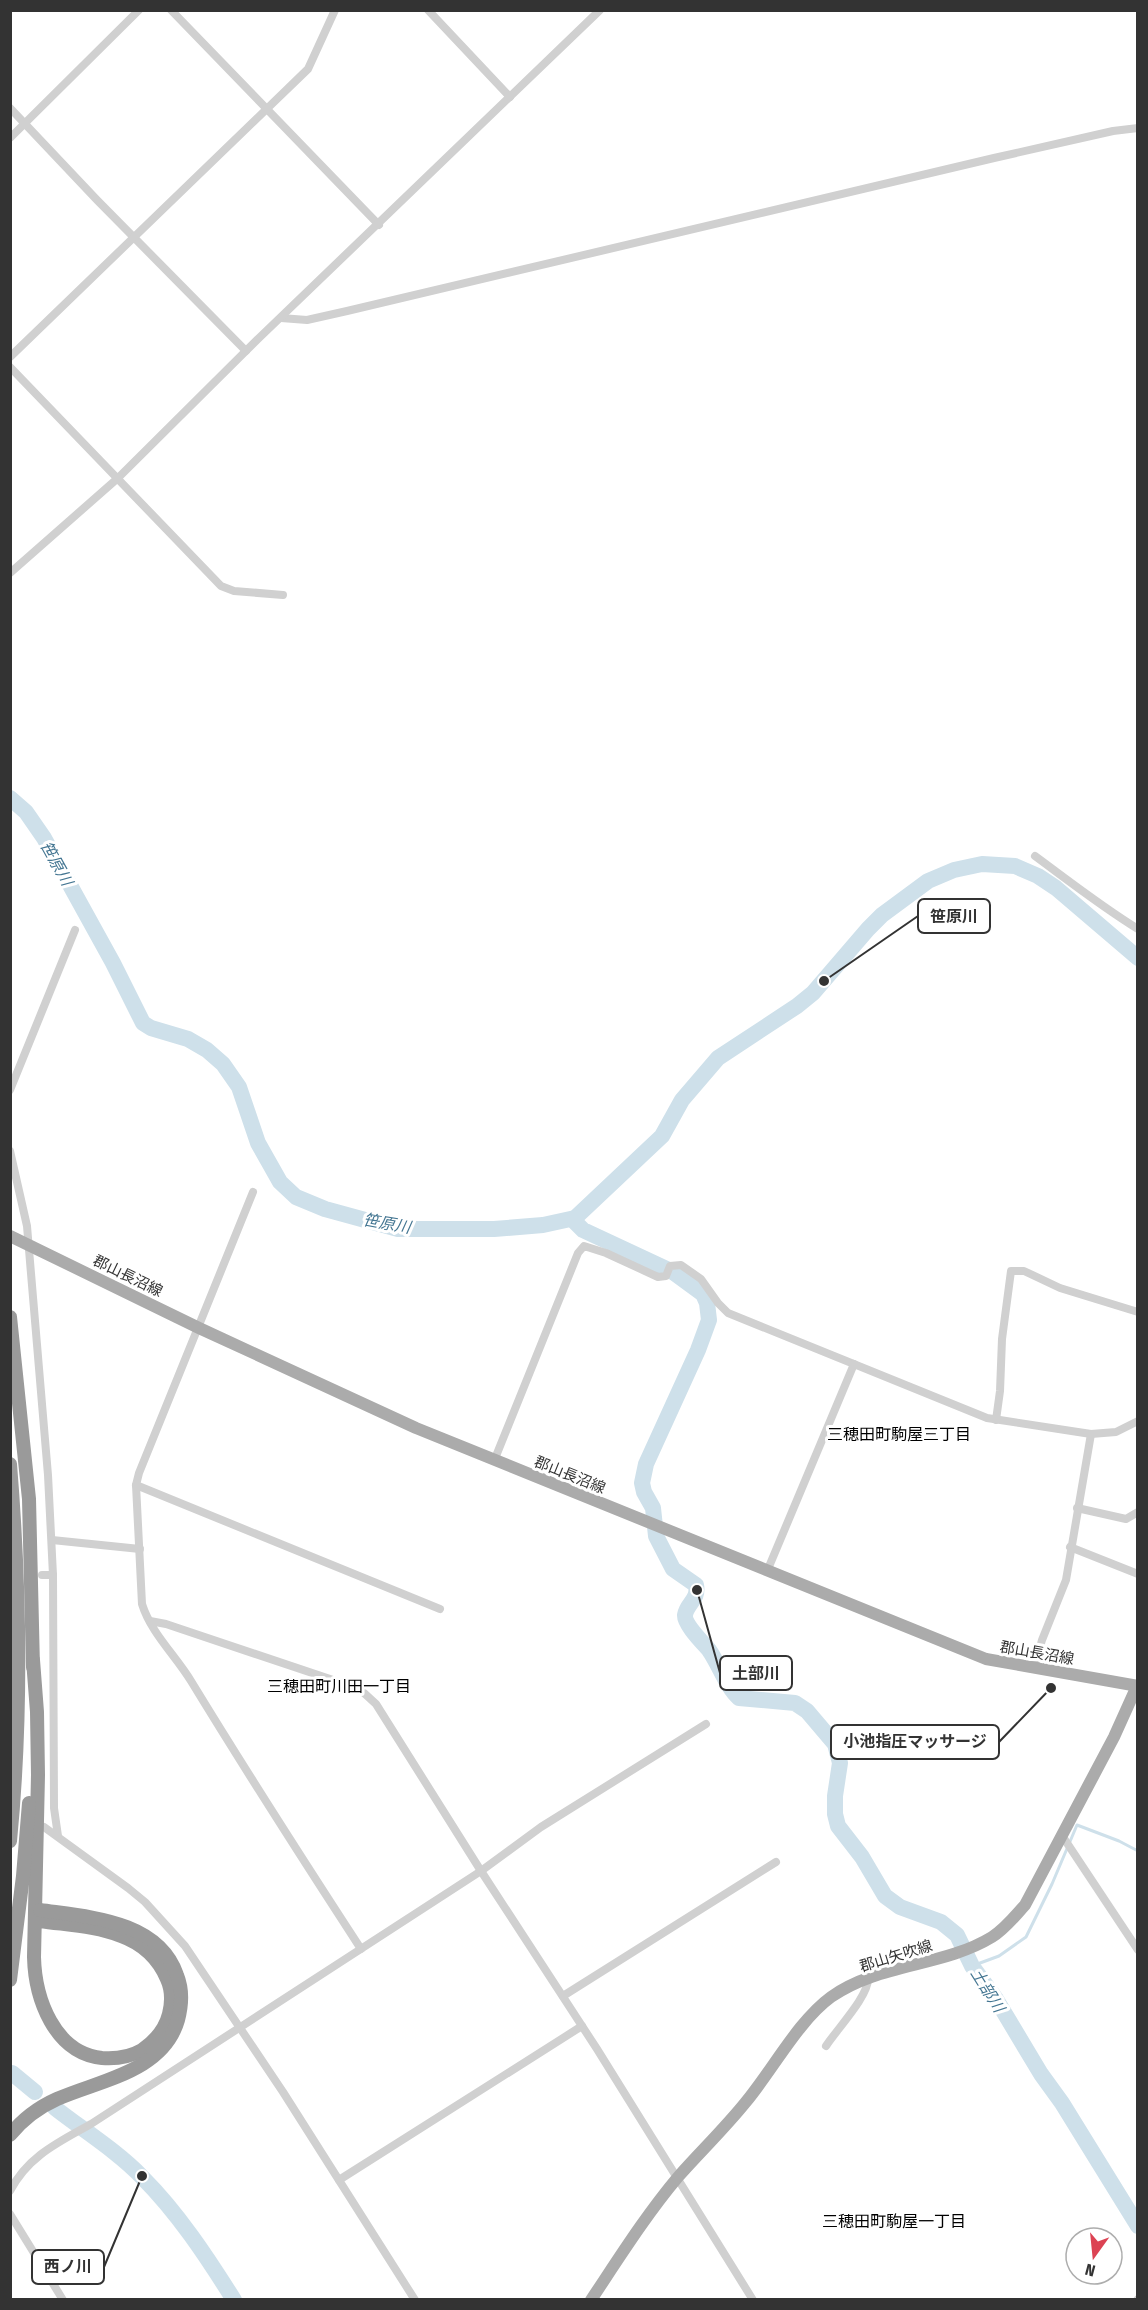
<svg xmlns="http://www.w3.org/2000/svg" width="1148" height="2310" font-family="'Fira Sans Condensed','Noto Sans JP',sans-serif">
  <rect width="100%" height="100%" fill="#fff"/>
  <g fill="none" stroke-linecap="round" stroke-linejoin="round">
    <path stroke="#cee0ea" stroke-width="3" d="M972,1966L999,1956L1026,1937L1052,1884L1077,1825L1119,1841L1138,1851"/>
    <g stroke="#cee0ea" stroke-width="16">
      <path d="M10,798L26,812L44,838L113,963L143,1023L151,1028L188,1039L207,1050L223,1064L239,1087L258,1143L280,1182L296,1197L325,1209L398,1229H494L543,1225L575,1218L662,1136L682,1100L718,1058L797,1006L813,993L868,929L882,915L928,881L954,870L982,864L1015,866L1038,876L1056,888L1138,958"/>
      <path d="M575,1218V1222L583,1230L673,1272L703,1294L707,1303L709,1320L698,1350L646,1464L642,1483L644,1492L653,1508L656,1536L673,1569L696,1585C699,1600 687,1603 685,1615C684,1624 703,1643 709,1650C719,1664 727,1688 739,1698L795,1703L807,1711L835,1744L840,1763L835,1796V1814L838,1826L862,1857L885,1896L900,1907L941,1922L957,1935L972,1966L996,1999L1041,2074L1062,2103L1138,2226"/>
      <path d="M12,2073L35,2092"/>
      <path d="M55,2108C83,2130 117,2151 142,2177C178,2213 207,2257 234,2300"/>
    </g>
    <path stroke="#d6d6d6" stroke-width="14" stroke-dasharray="14 7" stroke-linecap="butt" d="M10,1917L40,1921"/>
    <g stroke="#d0d0d0" stroke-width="8">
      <path d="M171,10L379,225"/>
      <path d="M428,10L510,97"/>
      <path d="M10,108L97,200L246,351"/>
      <path d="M10,138L139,10"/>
      <path d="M281,318L307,320L347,311L994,158L1113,131L1138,128"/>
      <path d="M10,357L308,69L335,10"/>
      <path d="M10,367L221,586L234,591L283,595"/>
      <path d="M10,573L118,478L259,338L600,10"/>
      <path d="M1035,856C1069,881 1102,907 1138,929"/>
      <path d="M10,1090L75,930"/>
      <path d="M10,1151L27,1226L48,1475L53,1575L54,1808L58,1836"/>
      <path d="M253,1192L139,1473L136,1485L142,1604C151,1633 176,1656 191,1681C246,1771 303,1860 361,1949"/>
      <path d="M996,1420L1000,1391L1002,1339L1011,1271H1024L1060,1288L1138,1312"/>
      <path d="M494,1461L578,1253L584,1246L606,1253L658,1277L666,1276L670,1266L681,1265L701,1279L718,1303L728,1313L987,1418L1091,1434L1116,1432L1138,1421"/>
      <path d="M136,1485L440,1609"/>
      <path d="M1077,1508L1126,1519L1138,1512"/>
      <path d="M52,1540L140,1549"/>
      <path d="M1070,1547L1138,1574"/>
      <path d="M768,1569L854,1364"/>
      <path d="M42,1575H53"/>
      <path d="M150,1621L166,1624L351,1686L364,1693L376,1704L481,1871L597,2049L753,2300"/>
      <path d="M1034,1668L1042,1640L1066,1580L1091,1434"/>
      <path d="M44,1827L128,1888L145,1902L185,1946L283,2092L415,2300"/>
      <path d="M1063,1837L1138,1950"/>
      <path d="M563,1996L776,1862"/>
      <path d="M826,2046C837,2029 869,1996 868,1978"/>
      <path d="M339,2180L582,2026"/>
      <path d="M10,2191C28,2156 59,2142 91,2124L481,1871L541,1827L706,1724"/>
      <path d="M10,2214L63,2300"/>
      <path d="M1137,2300L1138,2299"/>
    </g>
    <g stroke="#ababab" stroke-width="12">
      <path d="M10,1236L199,1328L416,1428L986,1659L1138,1686"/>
      <path d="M591,2300C619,2258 646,2215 678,2177C700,2152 724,2129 745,2103C772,2071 798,2021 831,1997C879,1963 943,1967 992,1937C1005,1929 1015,1916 1025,1905L1114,1737L1137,1686"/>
    </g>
    <g stroke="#9a9a9a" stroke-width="14">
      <path d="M10,1317L29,1499L33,1667"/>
      <path d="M10,1464C20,1588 22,1717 10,1841"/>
      <path d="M33,1660L37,1712L38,1775L34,1957C35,1998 54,2053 102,2058C116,2059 130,2057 142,2050C155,2041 165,2030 169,2014C172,2002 172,1990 167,1979C158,1958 143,1944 121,1936C96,1926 67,1925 40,1921"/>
      <path d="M10,1980L23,1876L29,1803"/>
      <path d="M10,2135C22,2120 39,2107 57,2099C100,2080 163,2072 178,2020C182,2005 183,1990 177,1975C158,1920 89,1917 40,1910"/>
    </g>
  </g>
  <g text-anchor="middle" stroke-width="6" stroke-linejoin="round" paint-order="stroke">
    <g font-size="15" fill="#333" stroke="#fff">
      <text transform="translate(128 1276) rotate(26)" y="5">郡山長沼線</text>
      <text transform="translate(570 1475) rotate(22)" y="5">郡山長沼線</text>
      <text transform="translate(1037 1653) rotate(10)" y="5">郡山長沼線</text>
      <text transform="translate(896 1956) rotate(-17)" y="5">郡山矢吹線</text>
    </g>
    <g font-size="16" font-style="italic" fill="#447692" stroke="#fff">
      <text transform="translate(57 863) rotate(61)" y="6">笹原川</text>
      <text transform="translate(387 1223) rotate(10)" y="6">笹原川</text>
      <text transform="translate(988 1990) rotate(58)" y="6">土部川</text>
    </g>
    <g font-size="16" fill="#000" stroke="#fff">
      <text x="899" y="1440">三穂田町駒屋三丁目</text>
      <text x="339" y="1692">三穂田町川田一丁目</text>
      <text x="894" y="2227">三穂田町駒屋一丁目</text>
    </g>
  </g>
  <path fill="none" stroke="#333" stroke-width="2" d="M824 981L918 916M697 1590L720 1673M1051 1688L999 1742M142 2176L104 2267"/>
  <g fill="#333" stroke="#fff" stroke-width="2">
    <circle cx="824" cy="981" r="6"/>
    <circle cx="697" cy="1590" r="6"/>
    <circle cx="1051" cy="1688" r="6"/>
    <circle cx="142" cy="2176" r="6"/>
  </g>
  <g fill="#fff" stroke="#333" stroke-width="2">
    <rect x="918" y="899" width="72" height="34" rx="6"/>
    <rect x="720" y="1656" width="72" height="34" rx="6"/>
    <rect x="831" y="1725" width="168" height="34" rx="6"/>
    <rect x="32" y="2250" width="72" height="34" rx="6"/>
  </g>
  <g font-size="16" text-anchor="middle" font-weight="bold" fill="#333">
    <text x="954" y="922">笹原川</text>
    <text x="756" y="1679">土部川</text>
    <text x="915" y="1747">小池指圧マッサージ</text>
    <text x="68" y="2272">西ノ川</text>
  </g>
  <rect width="1148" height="2310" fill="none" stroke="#333333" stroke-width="24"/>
  <g transform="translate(1094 2256) rotate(195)"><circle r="28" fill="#ffffff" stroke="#adadad" stroke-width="1.5"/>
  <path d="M0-4.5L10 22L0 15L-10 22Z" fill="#dc4353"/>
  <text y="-9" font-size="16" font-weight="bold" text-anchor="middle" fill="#333333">N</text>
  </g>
</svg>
